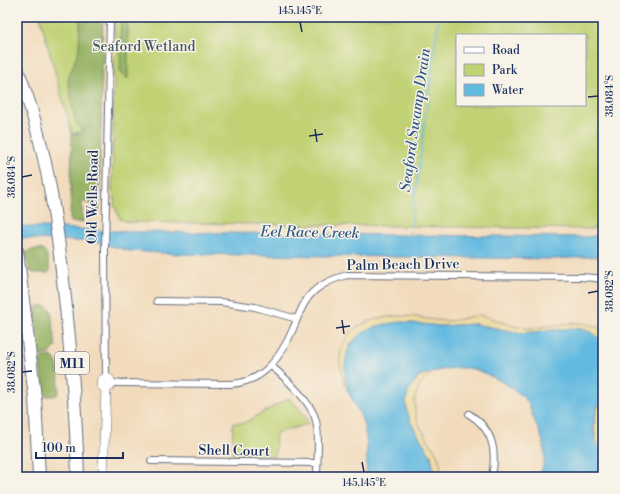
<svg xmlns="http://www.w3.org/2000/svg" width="620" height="494" font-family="'Libre Bodoni',serif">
  <rect width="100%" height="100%" fill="#f7f3e8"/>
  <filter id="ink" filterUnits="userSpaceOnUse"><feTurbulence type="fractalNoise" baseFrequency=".025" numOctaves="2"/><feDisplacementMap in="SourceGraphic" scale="8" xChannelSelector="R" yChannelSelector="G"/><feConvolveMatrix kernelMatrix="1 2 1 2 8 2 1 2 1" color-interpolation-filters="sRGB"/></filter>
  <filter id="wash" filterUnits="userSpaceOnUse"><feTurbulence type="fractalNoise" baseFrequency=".012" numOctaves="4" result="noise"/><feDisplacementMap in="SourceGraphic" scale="16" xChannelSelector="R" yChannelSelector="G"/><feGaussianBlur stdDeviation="0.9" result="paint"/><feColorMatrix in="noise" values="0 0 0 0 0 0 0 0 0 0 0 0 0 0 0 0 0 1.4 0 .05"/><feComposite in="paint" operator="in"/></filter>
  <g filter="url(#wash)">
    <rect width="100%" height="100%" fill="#f2dbbc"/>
    <g fill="#c1d275" stroke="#6e806a" fill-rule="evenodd">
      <path d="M40,17H88L86,129L72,134Z"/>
      <path d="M115,17H603V225L592,229L127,222L120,219L114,205L115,196L112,193ZM457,35H585V105H457Z"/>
      <path d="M289,398L304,414L308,424L276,433L275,456L232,455L233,423H244Z"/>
    </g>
    <g fill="#98b466" stroke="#5a7262">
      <path d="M80,17H103L99,213L95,206L82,201L83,222H70L72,134L83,133L75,120L68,80L79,49Z"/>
      <path d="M121,17H128V79L120,72Z"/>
      <path d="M39,249L43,250L47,256L50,271L48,273H34L30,271L25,253L30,250Z"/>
      <path d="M42,305L48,307L51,311L56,347L50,353L41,356L39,351L35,311L37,307Z"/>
      <path d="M49,356C61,357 58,381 59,390L58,394L54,396H46L44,392L40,363L42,358Z"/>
    </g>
    <g fill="#eeda9e" stroke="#84847e">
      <path d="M477,315C495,317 509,328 528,328C554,328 577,316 603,330V341L584,329L521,333L475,324L440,326L403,322L392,323L350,344L347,379L348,391C325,341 354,316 404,316C418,316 432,321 447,321C457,321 467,317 477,315Z"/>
      <path d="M435,371C413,385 409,407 422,430C427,439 435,448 439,459C441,465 441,471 441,477H435L431,456L412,425L406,409V400L409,390L419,376Z"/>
      <path d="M603,396V409L600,426L603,439V459C593,433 591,422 603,396Z"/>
    </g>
    <g fill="#63bae0" stroke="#3f749f">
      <path d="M17,226C58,227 98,231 139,232L586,237L603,235V256L556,259L177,254L130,251L96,242L17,238Z"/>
      <path d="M403,322L440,326L475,324L521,333L576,328L591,332L603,341V396L596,410L593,426L594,435L603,459V477H538C551,456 542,437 533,417C531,412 529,404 526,400C516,388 488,373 473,369C455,365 436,371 419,376L409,390L406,400V409L412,425L431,456L435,477H366C367,459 368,443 364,426C361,412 351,400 348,390C336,344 360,324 403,322Z"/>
    </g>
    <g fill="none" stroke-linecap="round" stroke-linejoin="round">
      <g stroke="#63bae0" stroke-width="1.5">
        <path d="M411,226L439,17"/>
        <path d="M410,236V231"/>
      </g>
    </g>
  </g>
  <g filter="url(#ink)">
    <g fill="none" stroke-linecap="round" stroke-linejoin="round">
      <g stroke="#666b7f" stroke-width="8">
        <g id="street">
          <path d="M157,301L221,302L255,307L297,319"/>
          <path d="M271,366C285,377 312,403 316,421C320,438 317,459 317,477"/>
          <path d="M106,378L105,249L110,17"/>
          <path d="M112,383L230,384C263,383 281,357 293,329C299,315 303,301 314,291C323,283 336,278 347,275L580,277L596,278L603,281"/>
          <path d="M469,414C493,429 497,450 492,477"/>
          <path d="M151,461L317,463"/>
        </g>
      </g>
      <g stroke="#666b7f" stroke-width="10">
        <g id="secondary">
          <circle cx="106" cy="383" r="5"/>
          <path d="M103,477L106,388"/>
        </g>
      </g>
      <g stroke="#666b7f" stroke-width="14">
        <g id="highway">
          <path d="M17,69C45,139 56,215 64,289C71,352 76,414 78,477"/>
          <path d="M17,251L35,397L39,477"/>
        </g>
      </g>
      <use href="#street" stroke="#fff" stroke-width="6"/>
      <use href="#secondary" stroke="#fff" stroke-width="9"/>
      <use href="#highway" stroke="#fff" stroke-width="12"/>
    </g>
  </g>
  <path fill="none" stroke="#1b2f5e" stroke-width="1.5" d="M300,22L302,32M588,97L598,96M315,129L317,142M309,136L323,134M22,177L32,175M588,293L598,291M342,320L344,334M336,328L350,326M22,372L32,371M362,462L364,472"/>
  <g text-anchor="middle" stroke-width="3" stroke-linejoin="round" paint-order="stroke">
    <rect fill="#f7f3e8" stroke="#5d6a87" stroke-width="1" x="55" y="352" width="34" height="22" rx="3"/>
    <g font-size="13" font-weight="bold" fill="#1b2f5e">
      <text x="72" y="368">M11</text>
    </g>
    <g font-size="14" fill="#445864" stroke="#f7f3e8">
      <text x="144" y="51">Seaford Wetland</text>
    </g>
    <g font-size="14" fill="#1b2f5e" stroke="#f7f3e8">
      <text transform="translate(92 197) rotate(-89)" y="5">Old Wells Road</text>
      <text transform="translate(403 264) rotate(-1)" y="5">Palm Beach Drive</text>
      <text transform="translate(234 450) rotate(1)" y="5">Shell Court</text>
    </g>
    <g font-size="15" font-style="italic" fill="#315985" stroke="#f7f3e8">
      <text transform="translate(415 120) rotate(-82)" y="5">Seaford Swamp Drain</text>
      <text transform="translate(310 232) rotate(1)" y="5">Eel Race Creek</text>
    </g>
  </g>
  <rect width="620" height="494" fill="none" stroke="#f7f3e8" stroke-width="44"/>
  <rect x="456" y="34" width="130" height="72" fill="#f7f3e8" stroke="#9fa5b1"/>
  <rect x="464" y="47" width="20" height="6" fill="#ffffff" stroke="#9fa5b1"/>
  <text x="492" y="54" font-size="12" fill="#1b2f5e">Road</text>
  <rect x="464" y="64" width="20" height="12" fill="#c1d275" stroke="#9fa5b1"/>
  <text x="492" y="74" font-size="12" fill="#1b2f5e">Park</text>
  <rect x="464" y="84" width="20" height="12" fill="#63bae0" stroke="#9fa5b1"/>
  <text x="492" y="94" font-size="12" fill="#1b2f5e">Water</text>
  <path d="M36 452v6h87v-6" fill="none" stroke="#1b2f5e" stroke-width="2"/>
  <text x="42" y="452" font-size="12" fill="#1b2f5e" stroke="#f7f3e8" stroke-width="3" paint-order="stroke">100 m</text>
  <rect x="22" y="22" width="576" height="450" fill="none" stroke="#1b2f5e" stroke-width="1.5"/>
  <g font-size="10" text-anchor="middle" fill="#1b2f5e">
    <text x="300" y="14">145.145°E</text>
    <text transform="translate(609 96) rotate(-90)" y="4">38.084°S</text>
    <text transform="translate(11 177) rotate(-90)" y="4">38.084°S</text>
    <text transform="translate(609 291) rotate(-90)" y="4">38.082°S</text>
    <text transform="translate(11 372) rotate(-90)" y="4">38.082°S</text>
    <text x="364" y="486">145.145°E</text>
  </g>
</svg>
